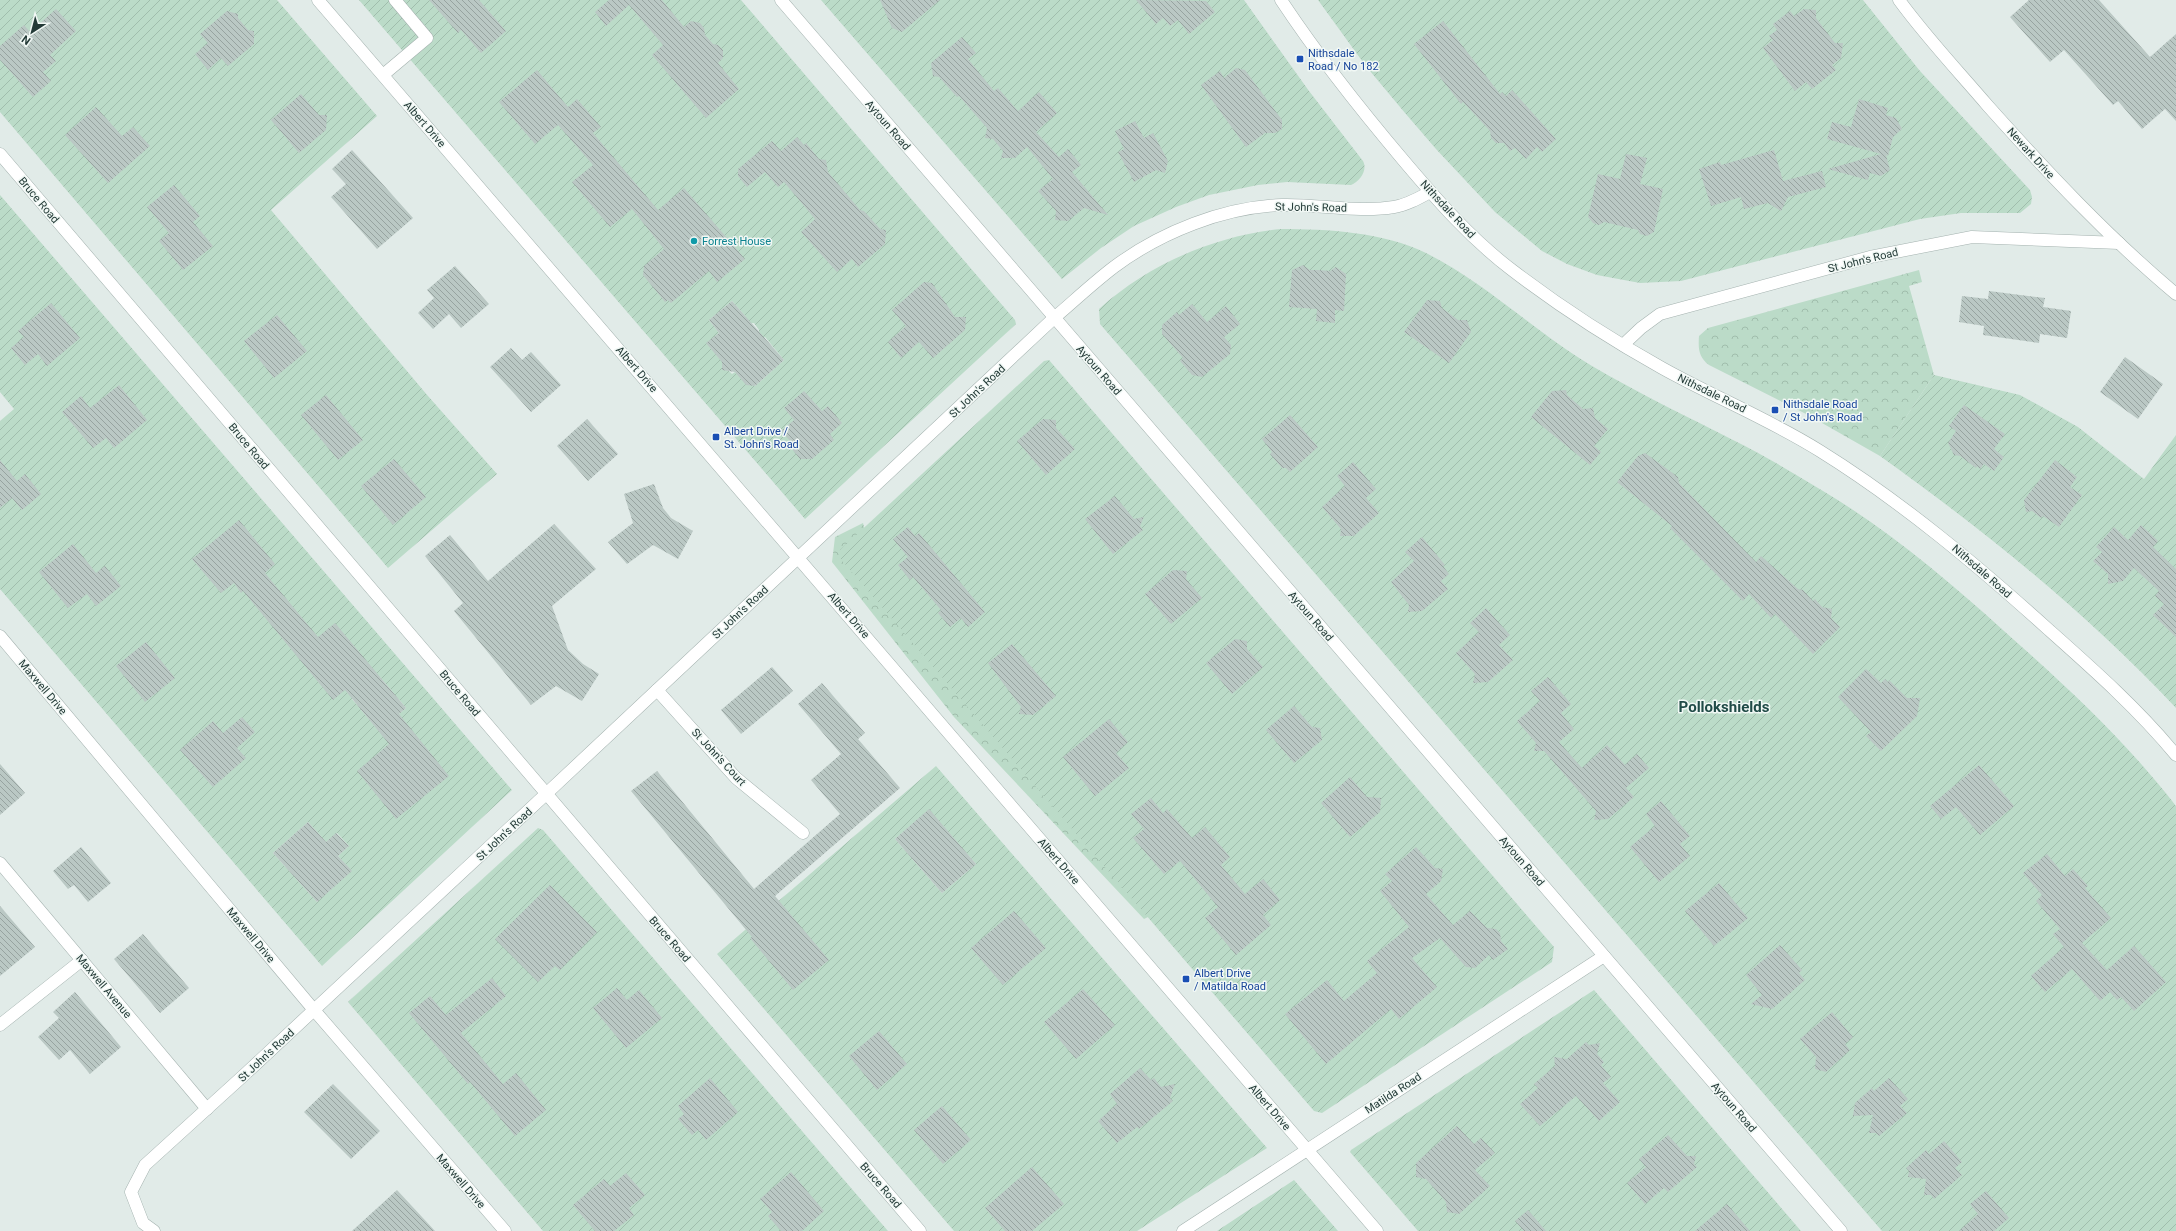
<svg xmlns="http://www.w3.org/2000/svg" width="2176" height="1231" font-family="Roboto,sans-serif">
  <defs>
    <pattern id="forest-crowns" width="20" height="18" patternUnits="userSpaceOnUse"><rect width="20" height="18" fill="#bbdbc8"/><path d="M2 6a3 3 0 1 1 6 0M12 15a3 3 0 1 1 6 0" fill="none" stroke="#a0bdac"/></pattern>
    <pattern id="garden-furrows" width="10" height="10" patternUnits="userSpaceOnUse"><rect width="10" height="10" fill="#bbdbc8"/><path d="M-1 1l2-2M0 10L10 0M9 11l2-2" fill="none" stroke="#a0bdac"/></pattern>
    <pattern id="building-back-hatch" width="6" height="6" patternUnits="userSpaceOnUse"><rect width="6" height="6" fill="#bac8c4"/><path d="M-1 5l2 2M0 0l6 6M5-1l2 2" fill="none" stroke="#97a3a0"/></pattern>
  </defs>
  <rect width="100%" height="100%" fill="#e1ebe8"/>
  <g fill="url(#forest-crowns)">
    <path d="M1919,270L1922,282L1909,286L1934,375L1880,456L1808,415L1709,365C1699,357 1698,350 1699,336L1708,328Z"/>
    <path d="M863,523L876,573L1162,910L1144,919L954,717L832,562L835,537Z"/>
  </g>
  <g fill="url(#garden-furrows)" fill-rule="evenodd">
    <path d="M0,0H277L377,116L271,210L428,396L497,474L388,568L0,112Z"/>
    <path d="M359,0H741L1015,320L1016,324L805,519ZM732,301L746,317L744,324L754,323L759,330L758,339L760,341L765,337L784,360L755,386L735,372L732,374L729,371L726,370L722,366L723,363L707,343L719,333L709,320Z"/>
    <path d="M821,0H1244L1309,91L1363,161C1368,170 1360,181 1351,185L1287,182L1258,185L1209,195L1176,207L1134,226L1101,248L1062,279Z"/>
    <path d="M1318,0H1863L1920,71L2030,190L2032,197L2031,204L2020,213H1961L1920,219L1681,281L1640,283L1597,275L1567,264L1542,251L1495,212L1436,149L1405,113L1365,65Z"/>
    <path d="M0,195L512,790L322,966L0,589V421L14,409L0,392ZM380,677L406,708L379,731L352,699ZM308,822L326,842L337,833L349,846L338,856L351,871L317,902L273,853Z"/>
    <path d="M1281,229C1327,229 1384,232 1426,253C1486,283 1535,332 1592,366C1638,393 1686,416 1733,440C1764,455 1793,473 1823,491C1887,529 1949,581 2004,631C2067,687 2124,739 2176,806V1231H1882L1100,324L1099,309C1149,264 1214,236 1281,229Z"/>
    <path d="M1049,360L1554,947L1552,962L1322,1113L1314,1111L839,557L840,550L1044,361Z"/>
    <path d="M1934,375L2020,395L2078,427L2144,479L2176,435V708C2087,613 1985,531 1880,456Z"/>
    <path d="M936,766L1267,1148L1137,1231H954L717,954ZM929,810L976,864L942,893L895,839Z"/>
    <path d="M538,828L543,830L888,1231H543L348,1002Z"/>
    <path d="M1594,990L1801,1231H1418L1350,1152L1351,1150Z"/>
    <path d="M1294,1180L1338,1231H1217L1285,1186Z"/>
  </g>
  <g fill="url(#building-back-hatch)">
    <path d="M429,0H479L506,31L481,53L461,30L458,33Z"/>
    <path d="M609,0H662L684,27L691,21L700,23L704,28L705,35L713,44L718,45L723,50V58L718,63L739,89L706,118L652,55L663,45L629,5L606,26L595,12Z"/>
    <path d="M880,0H940L902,32L892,28Z"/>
    <path d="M1136,0L1206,1L1215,12L1189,34L1178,20L1170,26L1163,18L1156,24Z"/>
    <path d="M2029,0H2099L2150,57L2176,34V121L2165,109L2142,129L2118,101L2113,105L2064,50L2050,62L2010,17Z"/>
    <path d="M56,9L76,31L50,55L56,61L43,72L51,81L33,97L0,60V46L24,25L30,32Z"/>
    <path d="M1804,9L1816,10V18L1835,43H1843L1841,58L1832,65L1836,70L1812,89L1806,82L1795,91L1763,48L1773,40L1769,36L1777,30L1773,24L1790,11L1794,16Z"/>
    <path d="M227,11L238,14V18L248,30L254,31V44L228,66L221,58L208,70L195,54L208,43L200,34Z"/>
    <path d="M1443,21L1500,94L1502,92L1506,96L1512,90L1556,139L1542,152L1537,147L1526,159L1515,148L1510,151L1504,143H1496L1491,138L1490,131L1463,102L1461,104L1414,44Z"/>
    <path d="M962,37L976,53L968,59L994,91L998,88L1018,111L1039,92L1057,113L1036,132L1059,157L1068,149L1081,165L1072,172L1108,215L1084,208L1068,221L1055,220L1056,211L1038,191L1053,179L1027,147L1015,158H1001L1003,151L993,139L985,138L987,128L959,96L957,97L939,77L933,76L931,63Z"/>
    <path d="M1236,68L1245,70L1282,120V129L1275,133H1265L1246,147L1201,85L1220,71L1224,78Z"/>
    <path d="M537,70L568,107L577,99L601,127L593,133L658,210L684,188L745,259L717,282L709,271L671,303L668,300L665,302L643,275L644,266L664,249L632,209L610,227L572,182L593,165L558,125L535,144L499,102Z"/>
    <path d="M301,94L319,115H327L326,130L299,153L271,120Z"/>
    <path d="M1859,99L1888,108L1886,115L1896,118L1902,129L1893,137L1888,156L1886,155L1890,170L1881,176L1870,173L1868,180L1828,169L1881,154L1827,139L1832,122L1851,127Z"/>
    <path d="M96,107L122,136L133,127L150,146L108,183L65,135Z"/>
    <path d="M1135,121L1144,138L1153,133L1168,161L1165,173L1156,170L1134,182L1118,152L1124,149L1115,131Z"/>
    <path d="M797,137L804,145L806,143L819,159L826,160L828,172L860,210L864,211L880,229L886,230L885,244L858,267L852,259L837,272L801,232L815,219L784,182L778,187L765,172L747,187L738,176V169L772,141L781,151Z"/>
    <path d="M352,150L413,218L377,249L331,197L346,184L332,169Z"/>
    <path d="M1774,150L1783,181L1822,171L1826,187L1788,197L1781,211L1768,203L1744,209L1741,197L1711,206L1699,169L1720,162L1721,165Z"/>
    <path d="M1626,154L1647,158L1640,184L1663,189L1654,232L1647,236L1640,234L1638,230L1604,222L1599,225L1593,223L1588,217L1598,174L1620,179Z"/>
    <path d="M174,185L200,216L193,222L213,246L183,270L159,241L169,233L147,207Z"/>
    <path d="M1303,265L1310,270H1319L1330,271L1336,267L1346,274L1344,311L1335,310V323L1316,321L1317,309L1289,307L1292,270Z"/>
    <path d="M455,266L489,304L461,328L449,314L433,329L418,313L434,298L427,290Z"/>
    <path d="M924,282L932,283L955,317H966L965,330L933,358L919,342L901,358L888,342L906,326L892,310Z"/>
    <path d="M1989,291L2045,298L2043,307L2071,311L2067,338L2040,334L2039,343L1983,335L1984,326L1959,322L1962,296L1988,299Z"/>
    <path d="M1427,300L1440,301L1442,308L1458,320H1467L1471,332L1449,363L1404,332Z"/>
    <path d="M732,301L784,360L755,386L746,385L735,372L722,370V362L706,343L719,333L709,320Z"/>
    <path d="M51,303L80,338L47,366L38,354L25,365L11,348L24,337L18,331Z"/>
    <path d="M1192,304L1207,322L1226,306L1240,324L1224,337L1231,345L1230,354L1202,377L1192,375L1180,361L1183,358L1162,334V325L1177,312L1179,315Z"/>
    <path d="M277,315L307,351L274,378L244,341Z"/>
    <path d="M511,348L522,360L531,352L561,385L531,412L490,367Z"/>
    <path d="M2125,357L2163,384L2138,419L2100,392Z"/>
    <path d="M119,385L147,420L114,448L106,438L93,448L62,412L81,396L90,408Z"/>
    <path d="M1566,390L1567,395L1583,409L1593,408L1595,418L1608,429L1594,446L1601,452L1590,465L1531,417L1552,391Z"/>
    <path d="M804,391L822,411L828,406L842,423L830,434L834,440L812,459H800L788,444L791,442L781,431L794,420L784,408Z"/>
    <path d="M326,395L363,440L338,460L301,415Z"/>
    <path d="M1964,405L2005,434L1994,449L2004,457L1994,471L1984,464L1980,469L1977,466L1976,468L1960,456L1954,455L1948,443L1956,431L1949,426Z"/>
    <path d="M1290,415L1318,447L1290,472L1286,468H1282L1270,454L1272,452L1262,439Z"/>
    <path d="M587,419L618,454L588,481L557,446Z"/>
    <path d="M1043,419L1056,420V428L1075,449L1046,475L1017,441Z"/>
    <path d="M1645,453L1678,477L1679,483L1756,562L1761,556L1798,589L1803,590L1813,601L1815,599L1822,607L1832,609L1831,618L1840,627L1813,654L1775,614L1771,618L1749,594L1743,601L1670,528L1672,526L1617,482L1638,456Z"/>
    <path d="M394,459L426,497L393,525L361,486Z"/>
    <path d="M0,460L17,481L25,474L41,494L22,510L12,498L0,508Z"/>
    <path d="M2055,460L2077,477L2070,487L2082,495L2059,527L2043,516L2041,518L2032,511L2026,512L2024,500Z"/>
    <path d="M1353,462L1376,489L1366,498L1379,513L1354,536H1340L1341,529L1322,507L1345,486L1337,476Z"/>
    <path d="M654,484L663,508L671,518L693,531L678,559L653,545L627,564L608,542L633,523L624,494Z"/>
    <path d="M1115,496L1134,519L1144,517L1140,526L1143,530L1113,554L1085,519Z"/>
    <path d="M239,520L275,564L265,573L318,637L335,623L406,708L399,714L449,776L396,819L357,771L389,744L345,690L333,700L243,591L241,593L234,583L221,593L192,559Z"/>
    <path d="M554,524L596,569L552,606L568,650L583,664L599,674L582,701L556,686L531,705L454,611L463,603L425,556L450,535L488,581Z"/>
    <path d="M2141,525L2158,541L2153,547L2176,569V637L2153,615L2164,604L2155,596L2159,591L2134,568L2123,581L2108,584V574L2093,561L2102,552L2096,547L2114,527L2128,540Z"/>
    <path d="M908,527L915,536L919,533L985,612L968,627L961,618L950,627L938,613L941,610L913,577L910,580L898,565L908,557L893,539Z"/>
    <path d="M1422,537L1445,565L1443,566L1449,574L1441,581L1448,589L1422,611L1408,612L1409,605L1391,582L1414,561L1405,552Z"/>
    <path d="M73,544L96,573L105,566L121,586L96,606L87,594L68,608L39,572Z"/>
    <path d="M1173,570L1187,571L1186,579L1202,598L1171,624L1145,594Z"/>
    <path d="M1486,608L1510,635L1499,645L1513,660L1488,682L1473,683L1475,674L1456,653L1479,632L1470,623Z"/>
    <path d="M1235,639L1247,641V649L1263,667L1232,694L1206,663Z"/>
    <path d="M146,642L175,678L145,702L116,666Z"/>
    <path d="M1012,644L1056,696L1033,715L1019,714L1021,707L988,663Z"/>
    <path d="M772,667L793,691L741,734L721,710Z"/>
    <path d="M1866,669L1881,683L1885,679L1888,682L1889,680L1907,698H1920L1917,716L1881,751L1866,736L1871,732L1838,697Z"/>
    <path d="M1548,677L1571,704L1561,713L1574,729L1559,742L1582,768L1607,745L1625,765L1637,754L1649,768L1626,788L1634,797L1608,819L1594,820L1596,811L1544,751H1534L1536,743L1517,721L1540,701L1531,691Z"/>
    <path d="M822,683L865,733L858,739L900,788L775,896L829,960L793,990L750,938L752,937L631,791L657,771L754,889L840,814L811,780L841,754L798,704Z"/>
    <path d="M1294,706L1312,727L1320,728L1322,740L1294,763L1266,730Z"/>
    <path d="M242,717L255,732L237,748L246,758L213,787L180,750L213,721L223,733Z"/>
    <path d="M1109,719L1128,742L1116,753L1129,768L1095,796L1063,757Z"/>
    <path d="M0,764L25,793L0,815Z"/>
    <path d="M1979,765L2014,806L1980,835L1956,807L1941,819L1930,806Z"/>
    <path d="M1350,777L1367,797L1381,798L1380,812L1350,837L1321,803Z"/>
    <path d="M1151,798L1163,813L1167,809L1192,838L1205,827L1230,857L1221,865L1245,894L1263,879L1280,900L1263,915L1271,925L1236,955L1205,918L1218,907L1180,861L1164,874L1133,838L1144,829L1131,814Z"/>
    <path d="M1661,801L1690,836L1680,844L1690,856L1659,882L1630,847L1655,826L1646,814Z"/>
    <path d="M929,809L976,864L942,893L895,839Z"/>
    <path d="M308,822L326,842L336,833L349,846L338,856L352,871L317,902L273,853Z"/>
    <path d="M81,847L111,883L88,902L74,885L68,889L53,871Z"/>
    <path d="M1416,847L1435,868L1443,869L1441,881L1426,894L1453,925L1470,911L1487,928L1496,929L1500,933L1501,941L1508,949L1493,960L1489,955L1475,968L1466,967L1440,938L1412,958L1437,987L1399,1019L1391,1009L1326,1064L1285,1014L1327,980L1344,1001L1377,973L1367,961L1409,927L1380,891L1392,881L1385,874Z"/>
    <path d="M2047,854L2065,876L2073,869L2088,886L2085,888L2111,918L2082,943L2107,970L2134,946L2166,982L2134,1011L2121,997L2117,1000L2110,992L2100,1001L2072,969L2045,992L2031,976L2064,947L2053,934L2060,929L2036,901L2042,895L2023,873Z"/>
    <path d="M1719,883L1748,918L1714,946L1685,911Z"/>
    <path d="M550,885L597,932L560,970L555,966L538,982L495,939Z"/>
    <path d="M0,906L35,947L0,976Z"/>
    <path d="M1014,911L1046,948L1003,985L971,948Z"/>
    <path d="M143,934L189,988L160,1013L114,959Z"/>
    <path d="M1780,945L1802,970L1799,973L1805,980L1772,1009L1751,1004L1762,995L1746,975Z"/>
    <path d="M492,978L506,996L461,1033L503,1084L516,1073L546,1110L515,1136L470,1082L468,1084L409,1013L430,996L446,1015Z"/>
    <path d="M617,988L627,1000L639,990L662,1018L626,1048L593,1008Z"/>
    <path d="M1083,989L1115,1025L1076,1059L1044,1022Z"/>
    <path d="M75,992L121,1047L90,1074L70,1050L59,1060L38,1037L59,1018L53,1012Z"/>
    <path d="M1832,1012L1853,1037L1845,1044L1850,1050L1826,1072L1815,1069L1816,1057L1800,1039Z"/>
    <path d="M879,1031L907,1064L877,1090L849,1056Z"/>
    <path d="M1586,1042L1589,1045L1600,1043L1597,1054L1604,1062L1601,1065L1611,1077L1603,1083L1620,1102L1599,1121L1576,1096L1540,1126L1520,1104L1538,1088L1534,1084L1555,1066L1554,1057L1567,1059Z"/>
    <path d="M1140,1068L1151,1080L1154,1078L1161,1087L1175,1084L1170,1098L1173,1101L1139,1129L1137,1127L1117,1143L1098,1121L1117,1104L1110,1094Z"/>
    <path d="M710,1078L738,1112L706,1140L698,1130L692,1135L678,1119L684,1114L678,1106Z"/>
    <path d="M1889,1078L1908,1099L1900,1106L1907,1113L1879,1136L1876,1133H1869L1873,1115L1853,1116L1855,1103L1872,1088L1874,1091Z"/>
    <path d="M333,1084L380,1131L351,1159L304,1112Z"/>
    <path d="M942,1106L971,1140L943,1164L914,1130Z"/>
    <path d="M1457,1126L1474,1144L1481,1138L1495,1153L1475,1170L1490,1186L1459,1214L1447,1212L1446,1202L1426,1179L1416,1177V1163Z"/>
    <path d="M1668,1135L1687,1156H1696L1694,1164L1697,1167L1668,1192L1664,1188L1645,1204L1627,1183L1646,1167L1639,1159Z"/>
    <path d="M1944,1141L1962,1162L1955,1168L1962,1175L1934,1199L1931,1195H1924L1926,1179L1908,1177L1909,1171L1906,1168L1926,1150L1929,1154Z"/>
    <path d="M1032,1167L1064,1204L1032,1231H1005L985,1208Z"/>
    <path d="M791,1172L824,1211L802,1231H781L768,1216L772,1212L760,1199Z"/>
    <path d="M626,1173L645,1195L629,1208L634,1215L614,1231H595L573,1205L604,1179L610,1186Z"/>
    <path d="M397,1190L435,1231H352Z"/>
    <path d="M1986,1191L2009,1218L1994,1231H1959L1978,1214L1970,1204Z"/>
    <path d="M1727,1204L1750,1231H1695Z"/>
    <path d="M1528,1210L1546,1231H1524L1515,1221Z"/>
  </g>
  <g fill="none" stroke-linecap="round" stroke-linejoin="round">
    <g stroke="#a4b2af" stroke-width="13">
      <g id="minor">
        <path d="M318,0L1377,1231"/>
        <path d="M781,0L1841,1231"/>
        <path d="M1281,0C1318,56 1360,109 1404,161C1437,200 1471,239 1512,270C1559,306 1610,339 1662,368C1714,397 1769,419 1820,451C1902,502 1977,565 2049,630C2094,670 2138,709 2176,755"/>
        <path d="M1899,0C1926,37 1958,71 1988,106C2047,172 2108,237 2176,294"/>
        <path d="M383,75L427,38L395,0"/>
        <path d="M0,154L920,1231"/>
        <path d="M1623,345L1641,328L1660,314L1870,257L1972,237L2119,243"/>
        <path d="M0,636L314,1010L505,1231"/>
        <path d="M657,690L736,778L803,833"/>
        <path d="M0,863L207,1109"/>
        <path d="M0,1025L82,960"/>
        <path d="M154,1231L143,1223L131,1192L145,1165L243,1076L546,794L1054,318C1074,301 1093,283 1114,267C1161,232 1224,207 1282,205C1319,204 1358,213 1394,207C1407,205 1419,198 1430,192"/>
        <path d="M1183,1231L1604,956"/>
      </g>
    </g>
    <use href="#minor" stroke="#fff" stroke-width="12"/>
  </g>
  <g fill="#1a4fb4" stroke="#f1f8f5" stroke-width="1.5">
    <rect x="1296" y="55" width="8" height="8" rx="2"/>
    <rect x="1771" y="406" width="8" height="8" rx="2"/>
    <rect x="712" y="433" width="8" height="8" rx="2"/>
    <rect x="1182" y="975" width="8" height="8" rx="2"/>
  </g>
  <circle fill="#0f9aa8" stroke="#f1f8f5" stroke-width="1.5" cx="694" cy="241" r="4"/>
  <g text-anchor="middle" stroke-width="3" stroke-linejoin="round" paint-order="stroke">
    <g font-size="11" fill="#164399" stroke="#f1f8f5" text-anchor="start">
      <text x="1308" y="57">Nithsdale<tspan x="1308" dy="13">Road / No 182</tspan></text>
      <text x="1783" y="408">Nithsdale Road<tspan x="1783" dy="13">/ St John's Road</tspan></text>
      <text x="724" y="435">Albert Drive /<tspan x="724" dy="13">St. John's Road</tspan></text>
      <text x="1194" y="977">Albert Drive<tspan x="1194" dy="13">/ Matilda Road</tspan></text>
    </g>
    <g font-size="11" fill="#233a37" stroke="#f1f8f5">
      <text transform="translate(425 124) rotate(49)" y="4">Albert Drive</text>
      <text transform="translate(888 125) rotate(49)" y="4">Aytoun Road</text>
      <text transform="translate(2031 153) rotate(48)" y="4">Newark Drive</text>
      <text transform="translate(39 200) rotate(50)" y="4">Bruce Road</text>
      <text transform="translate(1311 207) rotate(1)" y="4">St John's Road</text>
      <text transform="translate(1448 209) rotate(47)" y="4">Nithsdale Road</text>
      <text transform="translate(1863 260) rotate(-14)" y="4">St John's Road</text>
      <text transform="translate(637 369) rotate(49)" y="4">Albert Drive</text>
      <text transform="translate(1099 370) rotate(49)" y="4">Aytoun Road</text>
      <text transform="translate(977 391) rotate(-43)" y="4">St John's Road</text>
      <text transform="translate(1712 393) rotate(26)" y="4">Nithsdale Road</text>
      <text transform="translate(249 446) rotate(50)" y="4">Bruce Road</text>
      <text transform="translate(1982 571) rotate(41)" y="4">Nithsdale Road</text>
      <text transform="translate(740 612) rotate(-43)" y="4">St John's Road</text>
      <text transform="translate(849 615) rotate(49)" y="4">Albert Drive</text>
      <text transform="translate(1311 616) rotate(49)" y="4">Aytoun Road</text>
      <text transform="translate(43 687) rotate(50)" y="4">Maxwell Drive</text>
      <text transform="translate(460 693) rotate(50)" y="4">Bruce Road</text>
      <text transform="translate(719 757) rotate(47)" y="4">St John's Court</text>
      <text transform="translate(504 834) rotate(-43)" y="4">St John's Road</text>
      <text transform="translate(1059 861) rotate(49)" y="4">Albert Drive</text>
      <text transform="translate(1522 861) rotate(49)" y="4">Aytoun Road</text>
      <text transform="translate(251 935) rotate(50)" y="4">Maxwell Drive</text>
      <text transform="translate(670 939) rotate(49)" y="4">Bruce Road</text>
      <text transform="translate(104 986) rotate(50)" y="4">Maxwell Avenue</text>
      <text transform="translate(266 1055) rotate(-43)" y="4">St John's Road</text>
      <text transform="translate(1393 1093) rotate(-33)" y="4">Matilda Road</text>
      <text transform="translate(1270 1107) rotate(49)" y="4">Albert Drive</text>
      <text transform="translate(1734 1107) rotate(49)" y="4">Aytoun Road</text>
      <text transform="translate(461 1181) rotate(49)" y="4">Maxwell Drive</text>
      <text transform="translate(881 1185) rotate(49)" y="4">Bruce Road</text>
    </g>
    <g font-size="11" fill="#0d838f" stroke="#f1f8f5" text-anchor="start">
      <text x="702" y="245">Forrest House</text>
    </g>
    <g font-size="15" font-weight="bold" fill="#204b47" stroke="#f1f8f5">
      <text x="1724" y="712">Pollokshields</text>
    </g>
  </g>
  <g transform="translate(32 32) rotate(216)" stroke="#f1f8f5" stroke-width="3" paint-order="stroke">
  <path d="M0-3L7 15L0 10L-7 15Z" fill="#233a37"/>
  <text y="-6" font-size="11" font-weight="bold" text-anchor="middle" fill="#233a37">N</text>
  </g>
</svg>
